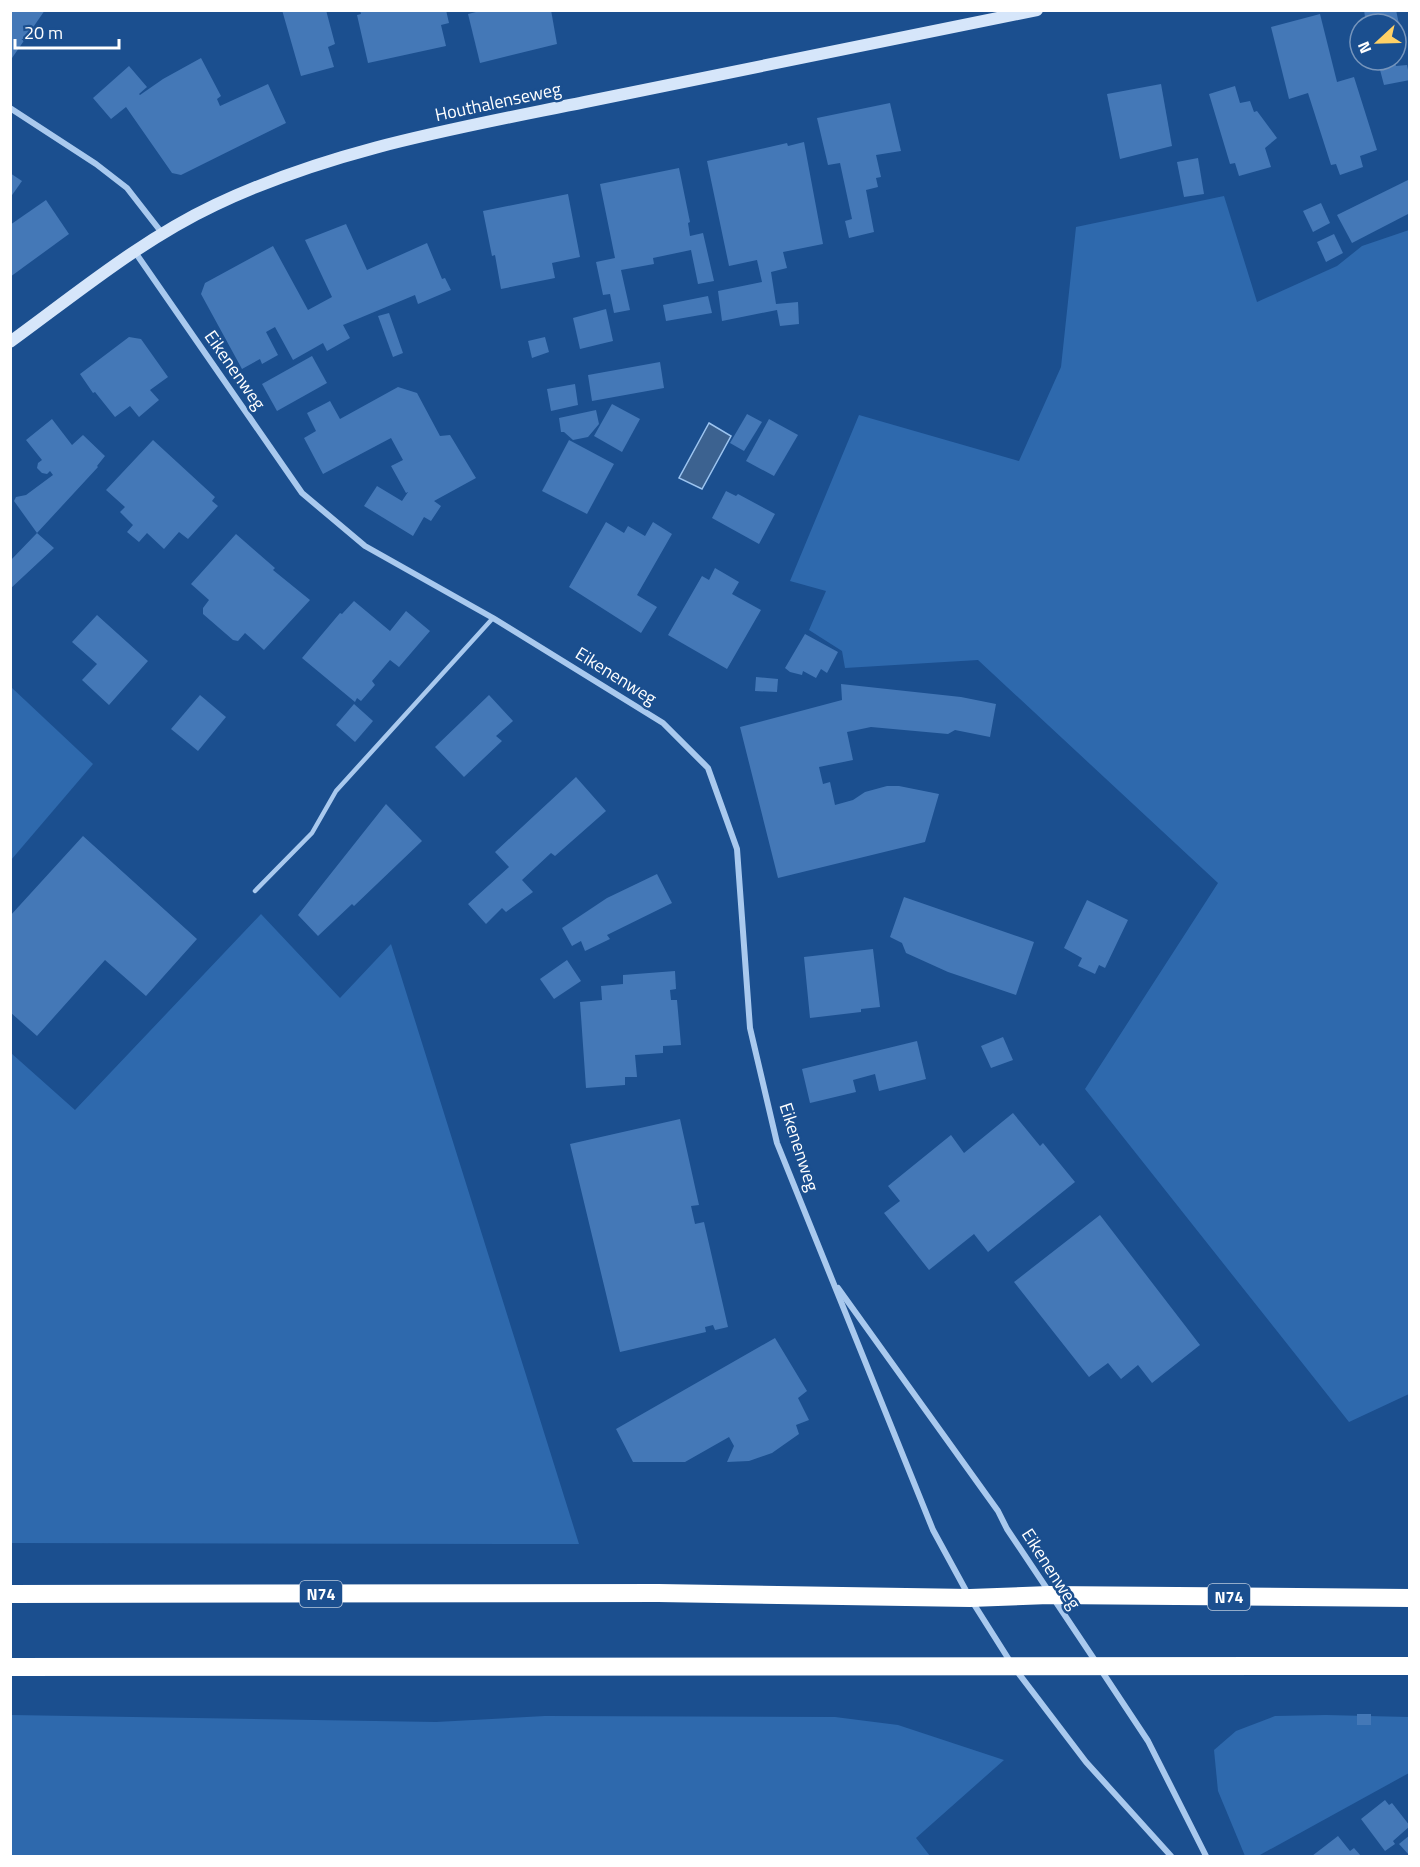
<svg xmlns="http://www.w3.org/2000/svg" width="1420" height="1867" font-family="'Titillium Web',sans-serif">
  <rect width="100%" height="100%" fill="#1b4f8f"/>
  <g fill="#2e69ad">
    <path d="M1224,196L1257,302L1337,266L1362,246L1409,230V1394L1349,1422L1085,1089L1218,883L978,660L845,668L842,651L809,630L826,591L790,581L859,415L1019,461L1061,367L1076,227Z"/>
    <path d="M11,687L93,764L11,860Z"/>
    <path d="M261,914L340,998L391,944L579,1544L11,1543V1053L75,1110Z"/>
    <path d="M11,1715L436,1722L545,1716L835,1717L898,1725L1004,1760L916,1838L930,1856H11Z"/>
    <path d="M1326,1715L1409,1717V1773L1258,1856H1245L1218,1791L1214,1750L1236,1731L1275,1716Z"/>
  </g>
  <path fill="#3c6290" stroke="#9cc4f0" stroke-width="1.5" d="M709,423L731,436L702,489L679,478Z"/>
  <g fill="#4478b7">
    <path d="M10,10H45L10,61Z"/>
    <path d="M282,10H326L335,44L328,47L334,67L301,76Z"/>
    <path d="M360,10H446L449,23L441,25L446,46L368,63L357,15L361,14Z"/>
    <path d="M484,10H551L557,44L480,63L468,14Z"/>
    <path d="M1364,10H1396L1403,43L1396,45V24H1366Z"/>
    <path d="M1320,14L1337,82L1354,77L1377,150L1360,156L1363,167L1340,175L1336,164L1331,165L1308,93L1289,99L1271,27Z"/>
    <path d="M201,58L221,96L217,99L220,106L268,84L286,123L181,175L172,173L126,107L111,119L93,98L129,66L147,87L139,94L140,95L163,79Z"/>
    <path d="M1373,60H1395L1396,66L1407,65L1410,80L1384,85L1379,66L1375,67Z"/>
    <path d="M1161,84L1172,146L1120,159L1107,94Z"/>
    <path d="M1235,86L1240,103L1250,101L1254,112L1257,111L1277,138L1265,148L1271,167L1239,176L1235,163L1230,164L1209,94Z"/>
    <path d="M890,103L901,151L876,155L881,177L876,178L878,187L866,190L874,232L849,238L845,221L852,219L840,163L828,165L817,118Z"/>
    <path d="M804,142L823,244L783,252L787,268L771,272L776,304L798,302L799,324L780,326L777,310L722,321L718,291L762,282L757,260L729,266L707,161L787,143L788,146Z"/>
    <path d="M1198,158L1204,194L1184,197L1177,162Z"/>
    <path d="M679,168L690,222L688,223L690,236L703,233L714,281L698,284L691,250L653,258L654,264L621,270L630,310L614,313L610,294L603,295L596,262L615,258L600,184Z"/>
    <path d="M10,173L22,181L10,198Z"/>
    <path d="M1410,179V213L1352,243L1337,215Z"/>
    <path d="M568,194L580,257L552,263L555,278L501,289L495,255L492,256L483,211Z"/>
    <path d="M46,200L69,234L10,277V225Z"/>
    <path d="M1321,203L1330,223L1313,232L1303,211Z"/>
    <path d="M346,224L367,270L427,243L442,279L445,278L451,290L418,304L415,295L343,325L350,338L327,351L323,343L293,360L275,327L266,332L278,355L262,364L260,359L242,369L201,294L205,283L273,246L308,310L332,297L305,240Z"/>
    <path d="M1334,234L1343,253L1326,262L1317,242Z"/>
    <path d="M708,296L712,313L666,321L663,305Z"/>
    <path d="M606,309L613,341L580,349L573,318Z"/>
    <path d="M389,313L403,353L393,357L378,316Z"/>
    <path d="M129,337L141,339L168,377L150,390L159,400L139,417L130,406L115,417L95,392L93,393L80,374Z"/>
    <path d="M545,337L549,352L532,358L528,341Z"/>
    <path d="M312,356L327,383L277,411L262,384Z"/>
    <path d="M660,362L664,388L592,401L588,375Z"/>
    <path d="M575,384L578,405L551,411L547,389Z"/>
    <path d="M398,387L417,393L440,436L450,435L476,478L434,501L441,506L431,521L424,517L413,536L364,506L377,486L402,501L408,492L406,493L391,466L403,460L391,438L323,474L304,438L316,431L307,413L330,401L340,419Z"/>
    <path d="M612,404L640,419L622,452L594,436Z"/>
    <path d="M596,410L599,424L588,437L573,440L564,432H561L559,418Z"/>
    <path d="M747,414L762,422L744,451L730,443Z"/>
    <path d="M52,419L72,445L83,435L105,456L97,466L98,467L37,533L54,548L10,589V561L37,533L14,501L16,497L26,495L53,475L50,471L47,474L42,473L37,468L38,463L42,460L26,440Z"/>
    <path d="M769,419L798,435L774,476L746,461Z"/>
    <path d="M153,440L215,497L212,501L218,506L188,539L179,532L164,549L147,533L139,542L127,532L133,525L120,512L125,507L106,490Z"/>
    <path d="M569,440L614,464L587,514L542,491Z"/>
    <path d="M726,491L736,496L738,494L775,514L759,544L712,518Z"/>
    <path d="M606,522L624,533L628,526L645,536L653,522L672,534L637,595L657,607L641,633L569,587Z"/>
    <path d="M236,534L275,568L273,570L310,600L264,650L245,633L238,641L233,640L203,614V608L209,600L191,584Z"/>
    <path d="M715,568L739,582L732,594L761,610L727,669L668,635L702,576L709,580Z"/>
    <path d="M354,601L390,631L406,611L430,631L399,667L390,660L372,681L375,685L361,701L357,698L355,702L302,658L340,613L342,614Z"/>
    <path d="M97,615L148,661L109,705L82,680L97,664L72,642Z"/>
    <path d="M805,634L838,652L827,673L821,669L816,678L803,671L802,675L790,672L785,668Z"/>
    <path d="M756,677L778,679L777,692L755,691Z"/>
    <path d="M841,684L961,697L996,704L990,737L955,730L948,734L871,727L847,732L853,760L819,767L823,784L830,782L835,805L853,800L865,792L887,786H899L939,794L925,842L778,878L740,727L842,700Z"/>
    <path d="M200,695L226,717L198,751L171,729Z"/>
    <path d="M489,695L513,721L496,736L502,741L464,777L435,747Z"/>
    <path d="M354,704L373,721L355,742L336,725Z"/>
    <path d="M576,777L606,811L555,856L551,853L522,880L533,892L506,912L502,908L486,924L468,904L509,867L495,852Z"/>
    <path d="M386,804L422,841L354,906L352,904L318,936L298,915Z"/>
    <path d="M83,836L197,939L146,996L105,960L37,1036L10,1012V916Z"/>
    <path d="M657,874L672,903L607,935L610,939L585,951L581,941L572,946L562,928L607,898Z"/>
    <path d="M904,897L1034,942L1016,995L948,972L906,953L902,943L890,937Z"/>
    <path d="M1087,900L1128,920L1105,968L1099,965L1095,974L1078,966L1082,958L1064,948Z"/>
    <path d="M873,949L880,1007L861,1009V1012L810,1018L804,957Z"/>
    <path d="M567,960L581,981L554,999L540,979Z"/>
    <path d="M675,971L676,989L670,990L671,1000H677L681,1045L663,1046V1053L635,1055L637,1077H625V1085L586,1088L580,1002L602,1000L601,986L623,984V975Z"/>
    <path d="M1003,1037L1013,1060L991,1068L981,1046Z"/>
    <path d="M917,1041L926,1079L879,1091L875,1074L853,1080L856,1092L810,1103L802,1069Z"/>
    <path d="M1013,1113L1040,1146L1043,1143L1075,1182L988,1252L974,1234L929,1270L884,1213L900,1201L888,1186L951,1135L964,1153Z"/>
    <path d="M680,1119L699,1205L691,1206L695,1224L704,1222L728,1327L715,1330L713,1325L705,1327L706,1332L620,1352L570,1144Z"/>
    <path d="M1100,1215L1200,1345L1152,1383L1138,1365L1121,1379L1108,1363L1089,1377L1014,1282Z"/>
    <path d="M775,1338L807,1391L798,1398L809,1420L796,1425L799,1434L772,1453L749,1461L727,1462L734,1446L729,1437L685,1462H633L616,1429Z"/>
    <rect x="1357" y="1714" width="14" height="11"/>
    <path d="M1385,1800L1389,1805L1392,1803L1410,1826L1393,1841L1395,1844L1385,1851L1361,1819Z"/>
    <path d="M1410,1835V1856L1399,1844Z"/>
    <path d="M1338,1836L1350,1851L1354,1848L1361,1856H1312Z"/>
  </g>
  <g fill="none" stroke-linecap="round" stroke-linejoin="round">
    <path stroke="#a9c9ee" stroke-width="4.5" d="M255,891L312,833L336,791L493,618"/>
    <g stroke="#a9c9ee" stroke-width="6">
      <path d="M10,108L96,164L127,188L162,233"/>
      <path d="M135,252L302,493L365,546L493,618L663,723L708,768L737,849L750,1028L777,1143L933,1530L970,1598L1013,1666L1086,1762L1171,1856"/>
      <path d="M838,1288L998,1511L1007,1529L1096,1662"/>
      <path d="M1101,1670L1148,1741L1206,1856"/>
    </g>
    <path stroke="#d6e6fa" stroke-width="12" d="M10,342C76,294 141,240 215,205C333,149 458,128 585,102C735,71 886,41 1037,10"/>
    <g stroke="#fff" stroke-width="18">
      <path d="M10,1594L658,1593L970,1598L1049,1595L1410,1598"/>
      <path d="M10,1667L1410,1666"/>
    </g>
  </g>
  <g text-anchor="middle" stroke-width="5" stroke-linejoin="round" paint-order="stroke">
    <g fill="#1b4f8f" stroke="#bbcadd" stroke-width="1.5">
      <rect x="300" y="1581" width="42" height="26" rx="4.5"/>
      <rect x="1208" y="1584" width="42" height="26" rx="4.5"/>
    </g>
    <g font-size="16" font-weight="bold" fill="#fff">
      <text x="321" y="1600">N74</text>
      <text x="1229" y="1603">N74</text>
    </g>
    <g font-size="18" fill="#fff" stroke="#1b4f8f">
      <text transform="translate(498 102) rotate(-12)" y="6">Houthalenseweg</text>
      <text transform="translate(235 370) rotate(55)" y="6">Eikenenweg</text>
      <text transform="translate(616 676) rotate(32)" y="6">Eikenenweg</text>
      <text transform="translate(799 1147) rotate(72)" y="6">Eikenenweg</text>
      <text transform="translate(1051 1569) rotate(57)" y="6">Eikenenweg</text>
    </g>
  </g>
  <rect width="1420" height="1867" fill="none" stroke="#ffffff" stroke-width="24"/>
  <g transform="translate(1378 42) rotate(248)"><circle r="28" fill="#1b4f8f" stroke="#7695bc" stroke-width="1.5"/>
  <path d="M0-4.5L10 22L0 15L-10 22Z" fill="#ffd166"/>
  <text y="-9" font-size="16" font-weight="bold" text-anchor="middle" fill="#ffffff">N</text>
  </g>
  <path d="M15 39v9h104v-9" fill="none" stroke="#ffffff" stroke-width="3"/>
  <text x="24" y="39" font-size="18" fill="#ffffff" stroke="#1b4f8f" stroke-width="4.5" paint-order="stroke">20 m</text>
</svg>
